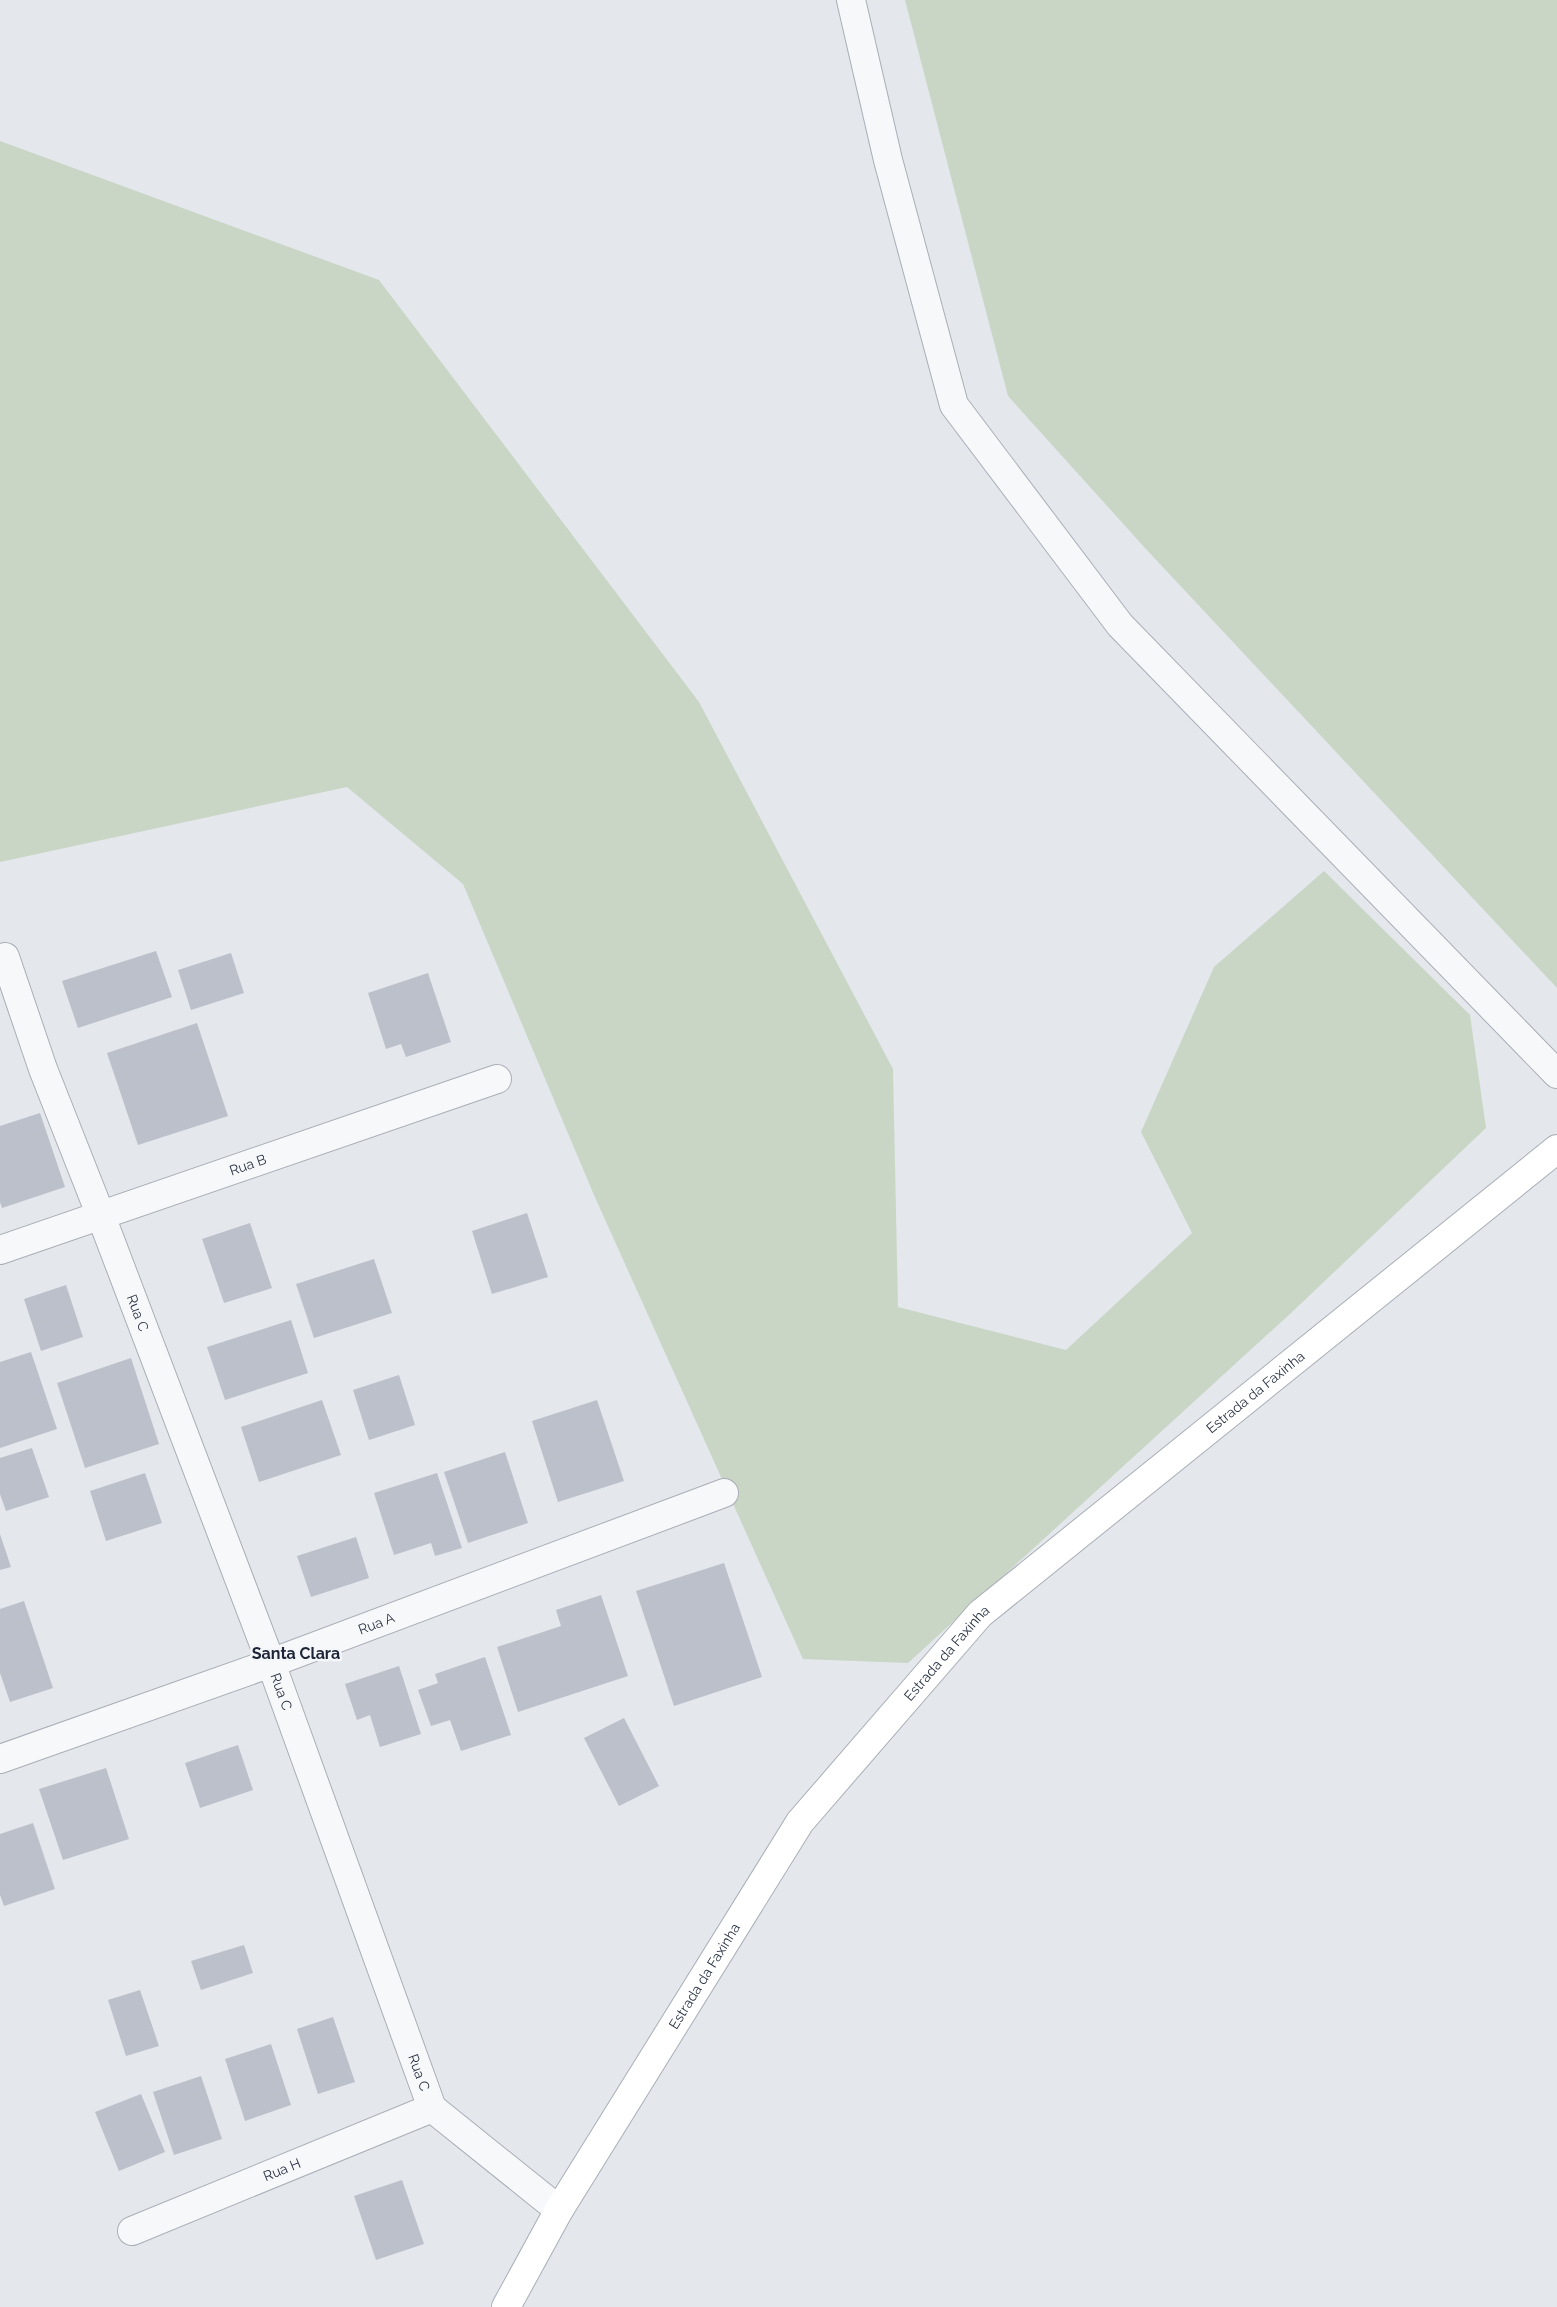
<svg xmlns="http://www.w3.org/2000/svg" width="1557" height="2307" font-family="Raleway,sans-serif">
  <rect width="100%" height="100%" fill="#e4e7ec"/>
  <g fill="#c9d6c5">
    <path d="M905,0H1557V988L1145,548L1008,396Z"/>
    <path d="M0,141L379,280L699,702L893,1069L898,1307L1066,1350L1192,1233L1141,1132L1214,967L1324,871L1470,1015L1486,1128L1291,1313L908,1663L803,1659L594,1195L463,884L347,787L0,862Z"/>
  </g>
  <g fill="#bbc0ca">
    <path d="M156,951L172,997L78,1028L62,981Z"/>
    <path d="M231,953L244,993L191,1010L178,970Z"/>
    <path d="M428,973L451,1042L406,1057L401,1044L386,1049L368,993Z"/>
    <path d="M197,1023L228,1116L138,1145L107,1053Z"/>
    <path d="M40,1113L65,1187L2,1208L0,1202V1126Z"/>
    <path d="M527,1213L548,1277L492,1294L472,1231Z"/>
    <path d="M250,1223L272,1288L224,1303L202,1239Z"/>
    <path d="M374,1259L392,1313L314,1338L296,1284Z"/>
    <path d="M66,1285L83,1337L41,1351L24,1299Z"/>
    <path d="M291,1320L308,1373L225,1400L207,1347Z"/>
    <path d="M31,1352L57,1429L0,1448V1362Z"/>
    <path d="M131,1358L159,1444L85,1468L57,1383Z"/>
    <path d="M399,1375L415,1425L369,1440L353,1390Z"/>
    <path d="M322,1400L341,1455L259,1482L241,1427Z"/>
    <path d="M597,1400L624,1481L558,1502L532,1421Z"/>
    <path d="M32,1448L49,1497L6,1511L0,1494V1458Z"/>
    <path d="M505,1452L528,1523L468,1543L444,1472Z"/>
    <path d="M145,1473L162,1523L106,1541L90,1491Z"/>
    <path d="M437,1473L462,1548L435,1556L431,1543L394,1555L374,1493Z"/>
    <path d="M0,1534L11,1567L0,1570Z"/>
    <path d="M356,1537L369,1578L311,1597L297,1556Z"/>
    <path d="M724,1563L762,1677L674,1706L636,1591Z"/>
    <path d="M601,1595L628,1676L518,1712L497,1647L561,1626L556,1610Z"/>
    <path d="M24,1601L53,1688L10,1702L0,1673V1609Z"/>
    <path d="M485,1657L511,1735L461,1751L450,1720L431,1726L418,1690L438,1683L435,1674Z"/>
    <path d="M399,1666L421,1734L380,1747L370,1715L357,1720L345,1684Z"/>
    <path d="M624,1718L659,1786L619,1806L584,1738Z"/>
    <path d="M238,1745L253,1790L200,1808L185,1763Z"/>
    <path d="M106,1768L129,1839L63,1860L39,1789Z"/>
    <path d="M33,1823L55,1889L4,1906L0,1895V1834Z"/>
    <path d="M244,1945L253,1973L201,1990L191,1961Z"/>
    <path d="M140,1990L159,2046L126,2056L108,2000Z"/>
    <path d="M333,2017L355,2082L318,2094L297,2029Z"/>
    <path d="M271,2044L291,2105L245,2121L225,2059Z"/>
    <path d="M201,2076L222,2139L174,2155L153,2092Z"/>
    <path d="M141,2094L165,2152L119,2171L95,2112Z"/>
    <path d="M402,2180L424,2244L376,2260L354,2196Z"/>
  </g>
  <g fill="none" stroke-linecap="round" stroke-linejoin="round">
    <g stroke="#a9aeb7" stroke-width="30">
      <g id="street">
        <path d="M851,0L888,160L954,405L1120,625L1557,1074"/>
        <path id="s1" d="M5,957L43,1069L101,1216L271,1663L432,2108L559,2210"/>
        <path id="s2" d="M0,1250L497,1079"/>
        <path id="s3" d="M0,1759L271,1663L724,1493"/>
        <path id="s4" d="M132,2231L432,2108"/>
      </g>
    </g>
    <g stroke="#a9aeb7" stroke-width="30">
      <g id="secondary">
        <path id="s5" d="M506,2307L559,2210L800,1822L980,1614L1557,1149"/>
      </g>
    </g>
    <use href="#street" stroke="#f7f8fa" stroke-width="28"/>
    <use href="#secondary" stroke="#fff" stroke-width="28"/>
  </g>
  <g text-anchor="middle" stroke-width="5" stroke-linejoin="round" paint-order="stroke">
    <g font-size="14" fill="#2b3445" stroke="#f4f6f9">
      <text dy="5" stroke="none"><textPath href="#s2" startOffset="262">Rua B</textPath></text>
      <text dy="5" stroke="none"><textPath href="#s1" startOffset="380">Rua C</textPath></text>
      <text dy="5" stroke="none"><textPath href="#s5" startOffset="1196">Estrada da Faxinha</textPath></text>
      <text dy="5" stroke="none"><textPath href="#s3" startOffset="400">Rua A</textPath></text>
      <text dy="5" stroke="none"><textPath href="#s5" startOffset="791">Estrada da Faxinha</textPath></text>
      <text dy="5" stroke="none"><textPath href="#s1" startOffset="785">Rua C</textPath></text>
      <text dy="5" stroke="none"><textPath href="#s5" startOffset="386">Estrada da Faxinha</textPath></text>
      <text dy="5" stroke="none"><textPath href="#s1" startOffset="1190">Rua C</textPath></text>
      <text dy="5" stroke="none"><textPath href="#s4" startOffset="162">Rua H</textPath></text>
    </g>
    <g font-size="16" font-weight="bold" fill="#1d2536" stroke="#f4f6f9">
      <text x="296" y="1659">Santa Clara</text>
    </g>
  </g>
</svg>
